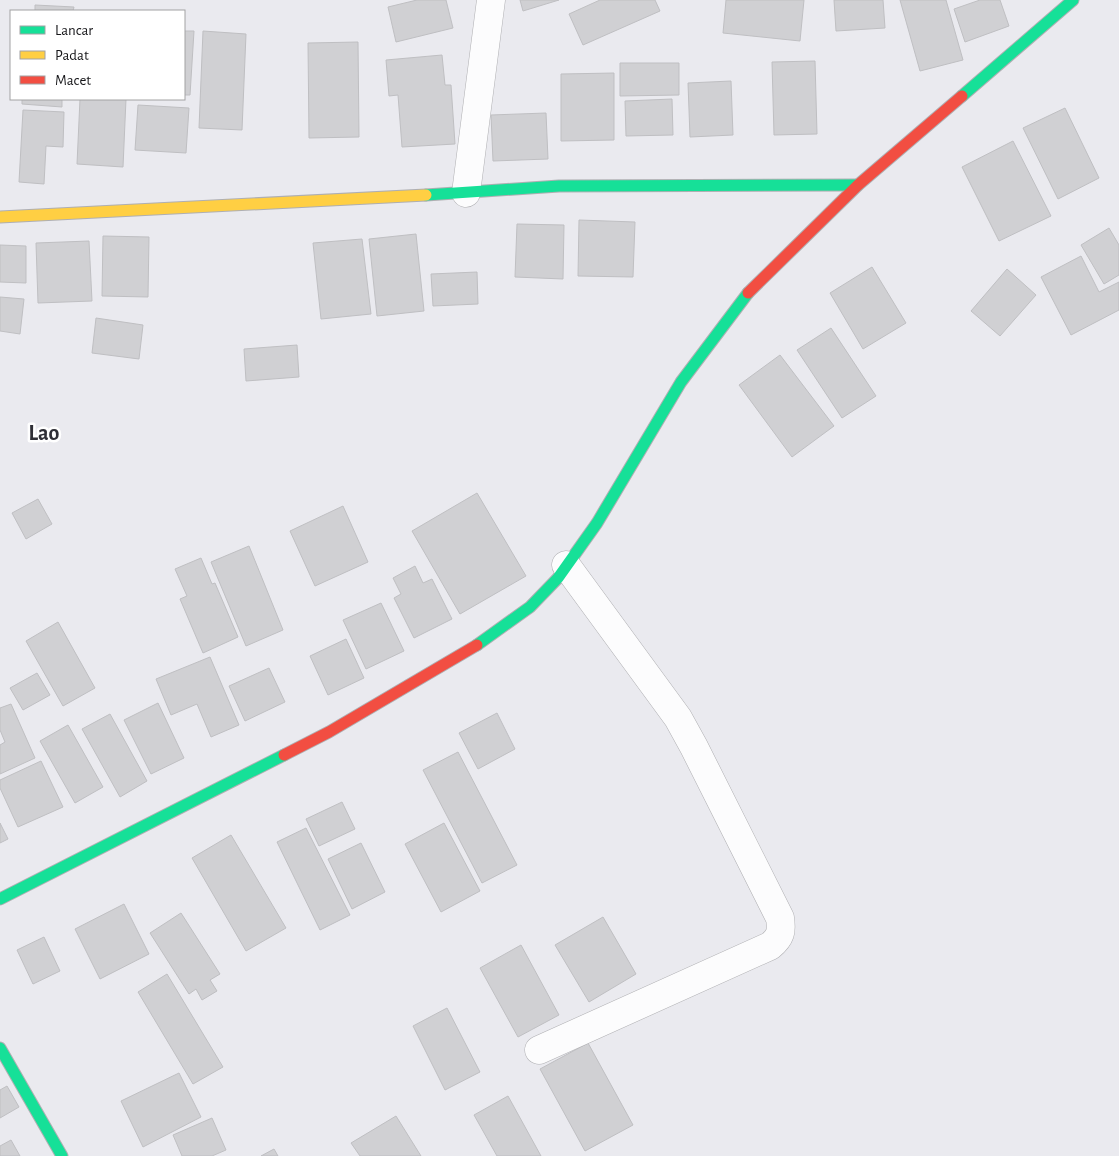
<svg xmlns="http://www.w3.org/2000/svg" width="1119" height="1156" font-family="'Alegreya Sans',sans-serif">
  <rect width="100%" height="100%" fill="#eaeaef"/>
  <g fill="#d0d0d3" stroke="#bfbfc2">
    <path d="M417,0H446L453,28L396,42L388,7Z"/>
    <path d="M520,0H559L523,11Z"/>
    <path d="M600,0H655L660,11L583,45L569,14Z"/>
    <path d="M726,0H804L800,41L723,33Z"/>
    <path d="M834,0H883L885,28L836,31Z"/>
    <path d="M900,0H946L963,60L920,71Z"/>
    <path d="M980,0H1000L1009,26L965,42L954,9Z"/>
    <path d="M35,5L74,7L73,11H35Z"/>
    <path d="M184,31H194L190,95H184Z"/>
    <path d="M203,31L246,34L242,130L199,128Z"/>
    <path d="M358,42L359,137L309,138L308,43Z"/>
    <path d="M442,55L445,85H451L455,144L402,147L398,95L389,96L386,60Z"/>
    <path d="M815,61L817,134L774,135L772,62Z"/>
    <path d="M620,63H679V95L620,96Z"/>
    <path d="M614,73V140L561,141V74Z"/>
    <path d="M731,81L733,135L690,137L688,83Z"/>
    <path d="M22,99H62V107L22,104Z"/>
    <path d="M80,99H126L123,167L77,164Z"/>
    <path d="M672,99L673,135L626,136L625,101Z"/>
    <path d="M138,105L189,108L186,153L135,150Z"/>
    <path d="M1065,108L1099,178L1058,199L1023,128Z"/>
    <path d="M23,110L64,112L63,147L46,146L44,184L19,182Z"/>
    <path d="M546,113L548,159L493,161L491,115Z"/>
    <path d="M1013,141L1051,216L999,241L962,167Z"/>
    <path d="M579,220L635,222L633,277L578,276Z"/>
    <path d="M517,224L564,225L563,279L515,277Z"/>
    <path d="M1109,228L1119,245V275L1104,284L1081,245Z"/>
    <path d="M416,234L424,311L377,316L369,239Z"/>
    <path d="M103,236L149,237L148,297L102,296Z"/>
    <path d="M362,239L371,314L321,319L313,243Z"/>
    <path d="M89,241L92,301L38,303L36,243Z"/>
    <path d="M0,245L26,246V283L0,282Z"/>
    <path d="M1081,256L1099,292L1119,282V310L1071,335L1041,277Z"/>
    <path d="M872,267L906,323L863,349L830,293Z"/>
    <path d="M1007,269L1036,295L1000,336L971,311Z"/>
    <path d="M477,272L478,304L433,306L431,274Z"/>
    <path d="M0,297L24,299L20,334L0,331Z"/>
    <path d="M96,318L143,325L139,359L92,353Z"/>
    <path d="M831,328L876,396L842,418L797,350Z"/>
    <path d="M297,345L299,377L246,381L244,349Z"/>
    <path d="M780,355L834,426L792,457L739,385Z"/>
    <path d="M477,493L526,576L460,614L412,531Z"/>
    <path d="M38,499L52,524L26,539L12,513Z"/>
    <path d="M343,506L368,562L315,586L290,531Z"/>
    <path d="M249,546L283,630L246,646L211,562Z"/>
    <path d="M201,558L212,584L215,583L238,637L203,653L180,599L187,596L175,569Z"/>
    <path d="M415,566L423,583L432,579L452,619L414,638L394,598L401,594L393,578Z"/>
    <path d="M381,603L404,651L366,669L343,620Z"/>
    <path d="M58,622L95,688L63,706L26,641Z"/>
    <path d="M346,639L364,678L328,695L310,656Z"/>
    <path d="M210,657L239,725L211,737L197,704L171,715L156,679Z"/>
    <path d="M269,668L285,702L245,721L229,686Z"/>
    <path d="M37,673L50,695L23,710L10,688Z"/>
    <path d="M158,703L184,758L151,774L124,720Z"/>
    <path d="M11,704L35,758L0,774V745L5,742L0,730V708Z"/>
    <path d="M497,713L515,749L478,769L459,733Z"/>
    <path d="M110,714L147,781L120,797L82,729Z"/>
    <path d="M68,725L103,787L75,803L40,741Z"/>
    <path d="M458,752L517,865L482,883L423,770Z"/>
    <path d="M41,761L63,807L18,827L0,788V780Z"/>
    <path d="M342,802L355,829L319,846L306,819Z"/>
    <path d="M0,823L8,839L0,843Z"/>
    <path d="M444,823L480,891L441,912L405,844Z"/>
    <path d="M306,828L350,915L320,930L277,842Z"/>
    <path d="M231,835L286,928L246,951L192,858Z"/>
    <path d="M361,843L385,892L352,909L328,859Z"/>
    <path d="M124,904L149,954L100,979L75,929Z"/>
    <path d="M181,913L220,974L210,980L217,991L202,1000L196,989L189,994L150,933Z"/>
    <path d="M603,917L636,974L589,1002L555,945Z"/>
    <path d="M44,937L60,971L33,984L17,950Z"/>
    <path d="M521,945L559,1015L518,1037L480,968Z"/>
    <path d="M167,974L223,1067L193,1084L138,992Z"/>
    <path d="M447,1008L480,1072L445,1090L413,1026Z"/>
    <path d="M588,1043L633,1125L585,1151L540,1069Z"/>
    <path d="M179,1073L201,1117L143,1147L121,1101Z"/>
    <path d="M7,1086L19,1107L0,1118V1090Z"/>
    <path d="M508,1096L541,1156H497L474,1115Z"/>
    <path d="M396,1116L421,1156H360L351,1143Z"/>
    <path d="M212,1118L226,1150L212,1156H182L173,1135Z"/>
    <path d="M11,1140L20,1156H0V1146Z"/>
    <path d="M274,1149L278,1156H261Z"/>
  </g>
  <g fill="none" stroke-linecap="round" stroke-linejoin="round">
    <g stroke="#afafb2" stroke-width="29">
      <g id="street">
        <path d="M466,193L491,0"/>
        <path d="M539,1050L770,946C781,937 782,931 780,918L694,747L678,718L566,565"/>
      </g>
    </g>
    <g stroke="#afafb2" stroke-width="13">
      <g id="fast">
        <path d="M962,96L1073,0"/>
        <path d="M426,195L559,186L858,185"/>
        <path d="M477,645L530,607L558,578L597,523L681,382L748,293"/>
        <path d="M0,899L284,755"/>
        <path d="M0,1048L62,1156"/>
      </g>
    </g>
    <g stroke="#afafb2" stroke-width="13">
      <path id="slow" d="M0,217L426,195"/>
    </g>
    <g stroke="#afafb2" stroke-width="13">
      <g id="jam">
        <path d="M748,293L858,185L962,96"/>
        <path d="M284,755L329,732L477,645"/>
      </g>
    </g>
    <use href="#street" stroke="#fcfcfd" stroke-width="28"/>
    <use href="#fast" stroke="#16e098" stroke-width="11"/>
    <use href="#slow" stroke="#ffcf43" stroke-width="11"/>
    <use href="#jam" stroke="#f24e42" stroke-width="11"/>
  </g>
  <g text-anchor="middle" stroke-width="5" stroke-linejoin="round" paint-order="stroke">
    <g font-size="22" font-weight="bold" fill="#2f2f36" stroke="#fff">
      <text x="44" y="440">Lao</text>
    </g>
  </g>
  <rect x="10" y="10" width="175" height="90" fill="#ffffff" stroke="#a2a2a3"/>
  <rect x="20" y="26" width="25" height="8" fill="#16e098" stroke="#a2a2a3"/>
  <text x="55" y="35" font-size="15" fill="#17171a">Lancar</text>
  <rect x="20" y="51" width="25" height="8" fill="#ffcf43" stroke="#a2a2a3"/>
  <text x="55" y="60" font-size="15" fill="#17171a">Padat</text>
  <rect x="20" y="76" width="25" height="8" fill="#f24e42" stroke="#a2a2a3"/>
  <text x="55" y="85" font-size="15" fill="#17171a">Macet</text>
</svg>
